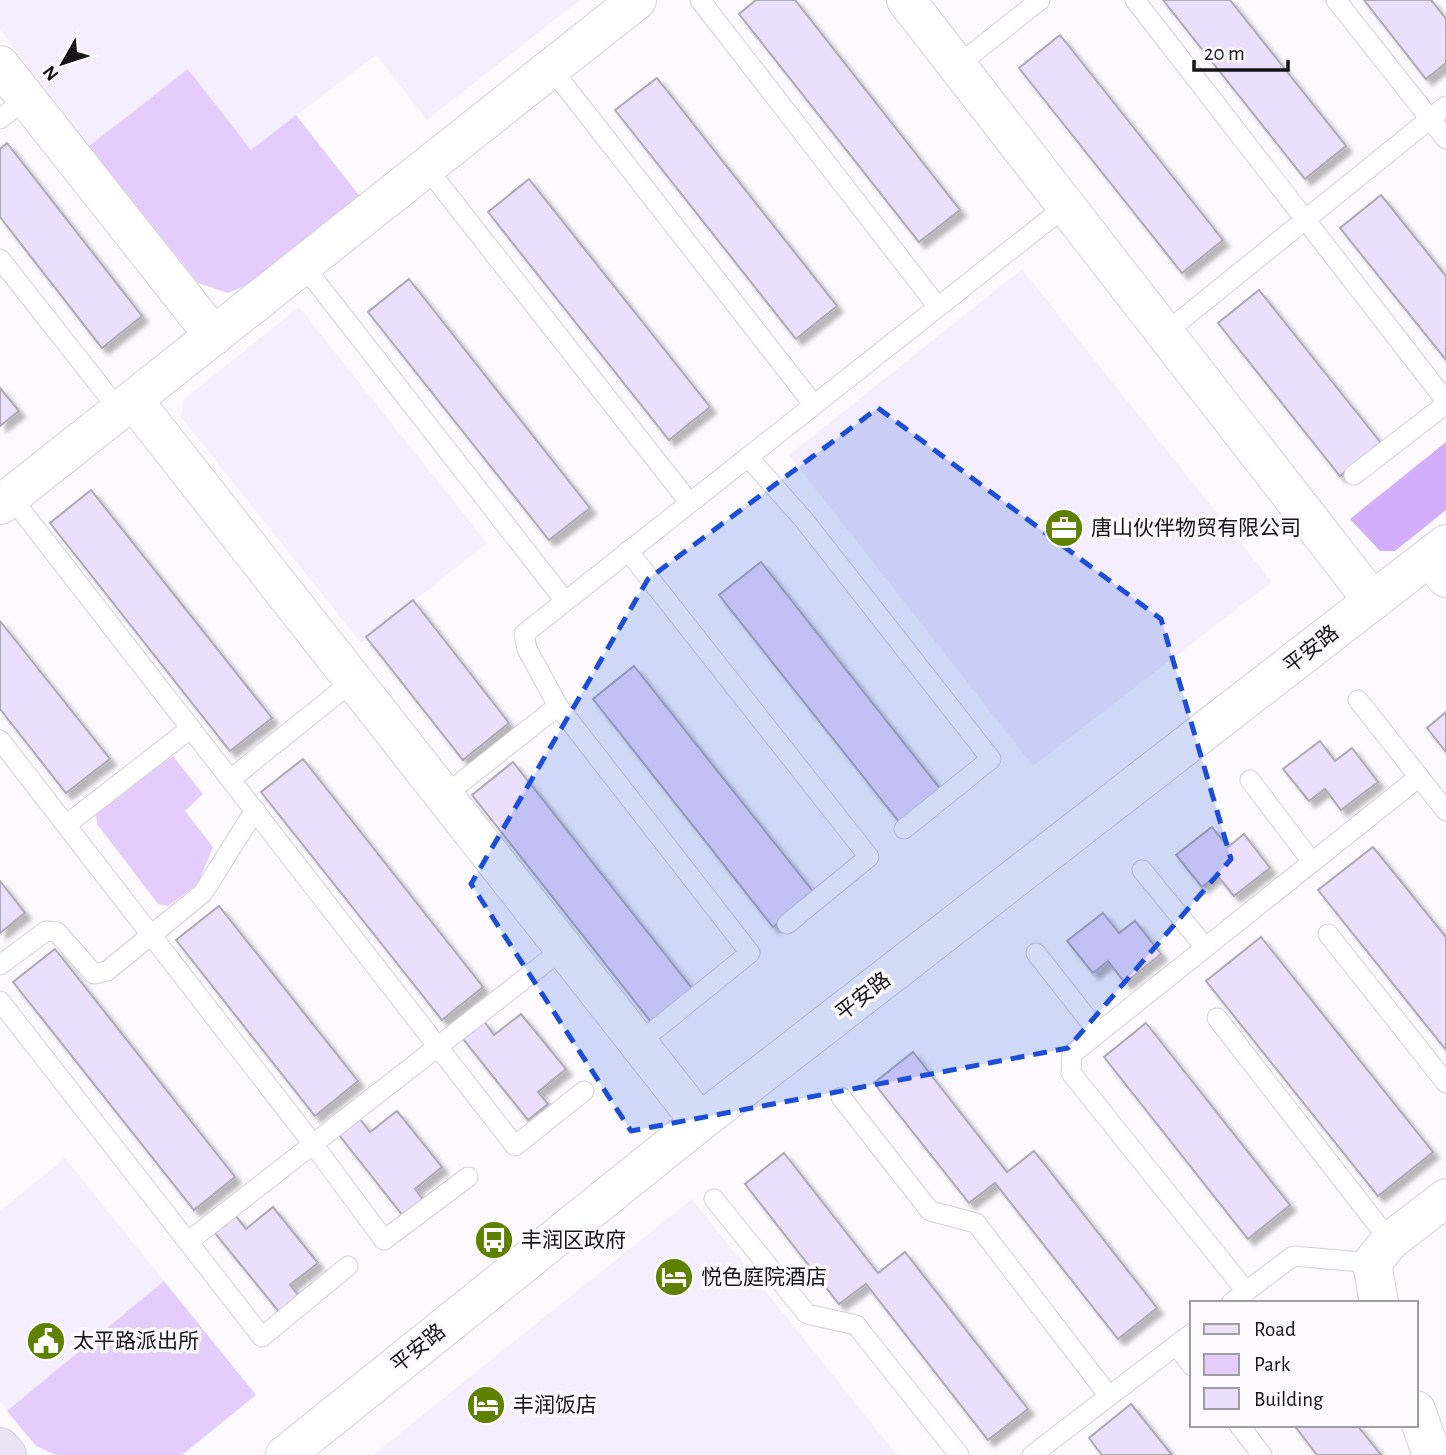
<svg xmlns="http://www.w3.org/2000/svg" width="1446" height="1455" font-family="'Alegreya Sans','Noto Sans SC',sans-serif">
  <defs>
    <filter id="shadow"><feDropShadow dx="6" dy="6" stdDeviation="2" flood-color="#0004"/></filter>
  </defs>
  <rect width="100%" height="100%" fill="#fcfafe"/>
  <g fill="#f5eefe">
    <path d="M0,0H580L427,120L376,55L251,150L188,69L89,146L0,30Z"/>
    <path d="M1022,269L1272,582L1033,766L789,455Z"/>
    <path d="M299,307L487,543L361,643L181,417L184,399Z"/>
    <path d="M65,1158L164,1281L7,1411L0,1401V1211Z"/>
    <path d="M692,1199L897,1455H373L497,1355Z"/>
  </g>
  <g fill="#e4cdfd">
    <path d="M188,69L251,150L296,115L362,199L256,281L228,293L198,283L89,146Z"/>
    <path d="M173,756L203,794L185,811L213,847L198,884L168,906L158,904L97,824L96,812Z"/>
    <path d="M164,1281L256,1395L182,1455H56L36,1446L7,1411Z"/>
  </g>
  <path fill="#d3aefa" d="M1446,442V510L1395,551H1380L1350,519Z"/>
  <g fill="#ecdefd" stroke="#aeaab3" stroke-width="2" filter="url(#shadow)">
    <path d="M756,0H795L960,210L919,242L739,14Z"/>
    <path d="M1163,0H1230L1346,146L1305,179Z"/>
    <path d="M1364,0H1431L1446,19V63L1426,79Z"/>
    <path d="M1060,35L1223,240L1182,273L1019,68Z"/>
    <path d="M657,78L837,306L796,339L615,110Z"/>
    <path d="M7,143L142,316L102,348L0,217V149Z"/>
    <path d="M529,179L710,407L669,440L488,212Z"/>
    <path d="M1381,195L1446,276V360L1340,228Z"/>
    <path d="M409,279L590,508L549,540L368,312Z"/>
    <path d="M1259,290L1381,443L1340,476L1218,323Z"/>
    <path d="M0,388L19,411L0,426Z"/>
    <path d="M91,490L272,718L230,751L50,523Z"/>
    <path d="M761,562L941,790L900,823L719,595Z"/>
    <path d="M413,600L509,723L463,760L366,637Z"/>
    <path d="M0,621L110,759L66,793L0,709Z"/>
    <path d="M634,666L815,894L773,927L593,699Z"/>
    <path d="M1446,712V752L1427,728Z"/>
    <path d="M1320,741L1335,761L1352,748L1378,782L1341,810L1325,789L1309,801L1283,769Z"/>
    <path d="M303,759L483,987L442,1020L261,792Z"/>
    <path d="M513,762L694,991L652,1023L472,795Z"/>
    <path d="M1212,827L1228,847L1244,834L1270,868L1234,896L1217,875L1202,887L1176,855Z"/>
    <path d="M1373,847L1446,937V1050L1318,890Z"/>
    <path d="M0,881L25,913L0,933Z"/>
    <path d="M219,906L358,1081L315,1116L176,940Z"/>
    <path d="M1103,913L1119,933L1135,921L1161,954L1125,983L1108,961L1093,973L1067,941Z"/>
    <path d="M1261,937L1433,1152L1378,1196L1206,981Z"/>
    <path d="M55,949L235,1177L194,1210L13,982Z"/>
    <path d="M521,1014L566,1069L538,1092L548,1104L528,1120L463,1039L484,1021L494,1035Z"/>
    <path d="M1146,1023L1290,1205L1248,1239L1104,1057Z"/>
    <path d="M913,1052L1007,1172L1034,1151L1157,1308L1118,1339L995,1183L969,1203L874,1083Z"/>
    <path d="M397,1111L442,1167L415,1189L424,1201L404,1217L339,1135L360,1119L370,1132Z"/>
    <path d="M784,1153L878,1273L905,1252L1028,1409L988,1440L866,1284L839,1304L745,1184Z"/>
    <path d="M273,1207L318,1263L290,1285L300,1297L280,1313L214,1232L235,1215L246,1229Z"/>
    <path d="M1131,1404L1172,1455H1102L1089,1438Z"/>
    <path d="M1294,1425H1357L1381,1455H1317Z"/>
  </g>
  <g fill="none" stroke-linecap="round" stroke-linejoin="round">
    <g stroke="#d3cfd8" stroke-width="21">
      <g id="service">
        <path d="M700,0L938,307"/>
        <path d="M1135,0L1446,401"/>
        <path d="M1336,0L1446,139"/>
        <path d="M957,66L1040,0"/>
        <path d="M551,68L814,405"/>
        <path d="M0,119L26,98"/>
        <path d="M426,167L689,502"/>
        <path d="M0,259L119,410"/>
        <path d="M303,265L565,601"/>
        <path d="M1165,333L1446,106"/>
        <path d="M748,457L804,520L991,759L904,829"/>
        <path d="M1354,475L1446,404"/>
        <path d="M11,497L515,1146L584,1091"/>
        <path d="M628,551L869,857L787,924"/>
        <path d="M1358,700L1446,811"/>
        <path d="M0,740L313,1144L384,1240L468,1177"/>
        <path d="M231,779L353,681"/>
        <path d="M1250,780L1312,862"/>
        <path d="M444,796L558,706"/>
        <path d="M66,825L191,728"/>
        <path d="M1142,870L1205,947"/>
        <path d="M1328,934L1446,1083"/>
        <path d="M1036,953L1098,1032"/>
        <path d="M0,965L46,931L57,932L94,974L107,971L203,893L255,810"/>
        <path d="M0,1001L262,1337L348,1266"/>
        <path d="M1217,1018L1390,1241"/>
        <path d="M656,1029L750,953L558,706L527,649L524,634L1066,206"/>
        <path d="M841,1097L930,1211L976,1223L1109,1396"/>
        <path d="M714,1199L807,1314L856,1325L959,1455"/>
        <path d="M189,1241L564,948"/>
        <path d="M1246,1291L1071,1073L1072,1054L1419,777"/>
        <path d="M1231,1303L1293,1256L1372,1263"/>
        <path d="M1176,1345L1192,1366"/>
        <path d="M1239,1425L1262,1455"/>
        <path d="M1032,1455L1192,1333"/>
      </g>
    </g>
    <g stroke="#d3cfd8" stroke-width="40">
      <g id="minor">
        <path d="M906,0L1373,601"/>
        <path d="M0,65L214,336"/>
        <path d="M134,401L700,1122"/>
        <path d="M0,505L637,0"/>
        <path d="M1430,557L1446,578"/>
        <path d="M1379,1303L1372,1263L1390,1241L1446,1198"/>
        <path d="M1416,1410L1432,1455"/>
      </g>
    </g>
    <g stroke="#d3cfd8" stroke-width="40">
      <path id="tertiary" d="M285,1455L700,1122L1446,544"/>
    </g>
    <g stroke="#d3cfd8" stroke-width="40">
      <path id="secondary" d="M0,1447L7,1455"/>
    </g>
    <use href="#service" stroke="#fff" stroke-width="19"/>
    <use href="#minor" stroke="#fff" stroke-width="38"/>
    <use href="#tertiary" stroke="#fff" stroke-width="38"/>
    <use href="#secondary" stroke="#ece2f6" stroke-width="38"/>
  </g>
  <path fill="#1d4ed8" fill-opacity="0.2" stroke="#1d4ed8" stroke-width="5" stroke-dasharray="14 9" stroke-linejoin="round" d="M878,408L1161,619L1231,859L1068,1048L631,1131L471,884L648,579Z"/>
  <defs>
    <g id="office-disc" transform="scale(2.0125)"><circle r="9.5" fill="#5e8200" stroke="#fcfafe"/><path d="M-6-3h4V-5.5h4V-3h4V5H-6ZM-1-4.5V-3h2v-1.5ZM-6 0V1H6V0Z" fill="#fff"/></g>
    <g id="bus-disc" transform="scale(2.0125)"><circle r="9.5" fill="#5e8200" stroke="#fcfafe"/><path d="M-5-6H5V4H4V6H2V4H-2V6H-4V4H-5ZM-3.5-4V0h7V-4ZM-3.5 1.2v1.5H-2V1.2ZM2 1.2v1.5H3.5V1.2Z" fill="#fff"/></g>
    <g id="hotel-disc" transform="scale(2.0125)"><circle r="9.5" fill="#5e8200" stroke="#fcfafe"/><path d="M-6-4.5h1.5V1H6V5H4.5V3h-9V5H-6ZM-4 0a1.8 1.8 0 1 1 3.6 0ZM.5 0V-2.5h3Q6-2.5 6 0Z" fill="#fff"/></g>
    <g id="civic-disc" transform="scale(2.0125)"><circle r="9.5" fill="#5e8200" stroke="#fcfafe"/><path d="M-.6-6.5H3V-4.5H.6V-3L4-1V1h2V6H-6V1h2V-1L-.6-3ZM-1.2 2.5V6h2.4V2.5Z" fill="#fff"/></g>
  </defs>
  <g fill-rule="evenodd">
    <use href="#office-disc" x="1064" y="528"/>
    <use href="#bus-disc" x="494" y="1240"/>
    <use href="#hotel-disc" x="674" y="1277"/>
    <use href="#civic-disc" x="46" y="1341"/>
    <use href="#hotel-disc" x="486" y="1405"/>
  </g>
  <g text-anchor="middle" stroke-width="7" stroke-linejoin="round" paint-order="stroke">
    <g font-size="21" fill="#141316" stroke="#fcfafe" text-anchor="start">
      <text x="1091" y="535">唐山伙伴物贸有限公司</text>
      <text x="521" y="1247">丰润区政府</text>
      <text x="701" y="1284">悦色庭院酒店</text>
      <text x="73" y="1348">太平路派出所</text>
      <text x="513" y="1412">丰润饭店</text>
    </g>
    <g font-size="21" fill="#141316" stroke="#fcfafe">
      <text transform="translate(1311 649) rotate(-38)" y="7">平安路</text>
      <text transform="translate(863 996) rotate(-38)" y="7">平安路</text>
      <text transform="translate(418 1348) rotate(-39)" y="7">平安路</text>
    </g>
  </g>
  <rect x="1190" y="1301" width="228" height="126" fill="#fcfafe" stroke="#9f9ea1" stroke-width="2"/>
  <rect x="1204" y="1324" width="35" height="10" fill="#ece2f6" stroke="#9f9ea1" stroke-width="2"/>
  <text x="1254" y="1336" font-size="21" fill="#141316">Road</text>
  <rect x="1204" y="1354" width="35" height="21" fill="#e4cdfd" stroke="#9f9ea1" stroke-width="2"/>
  <text x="1254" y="1371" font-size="21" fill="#141316">Park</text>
  <rect x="1204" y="1388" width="35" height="21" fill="#ecdefd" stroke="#9f9ea1" stroke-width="2"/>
  <text x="1254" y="1406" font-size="21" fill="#141316">Building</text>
  <g transform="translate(63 63) rotate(231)" stroke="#fcfafe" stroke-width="5" paint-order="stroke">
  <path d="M0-5L12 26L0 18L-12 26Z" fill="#141316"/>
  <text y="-10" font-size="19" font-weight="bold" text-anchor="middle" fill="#141316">N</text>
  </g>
  <path d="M1194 60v10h94v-10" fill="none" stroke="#141316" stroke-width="3.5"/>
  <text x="1204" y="60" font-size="21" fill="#141316" stroke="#fcfafe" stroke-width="5" paint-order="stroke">20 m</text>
</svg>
